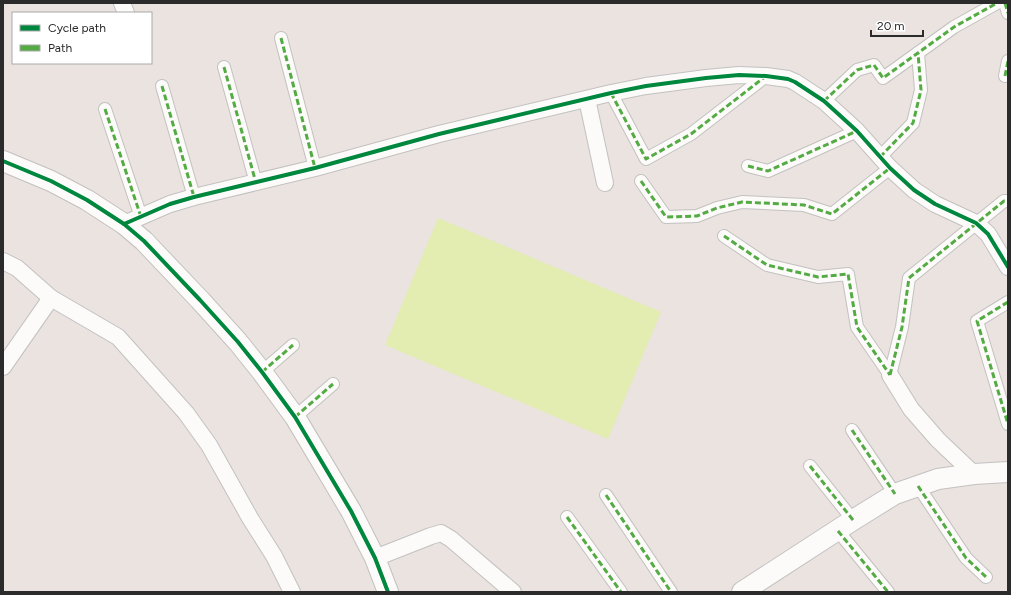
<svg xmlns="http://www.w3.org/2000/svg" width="1011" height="595" font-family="Figtree,sans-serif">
  <rect width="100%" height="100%" fill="#eae3df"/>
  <path fill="#e3ecb1" d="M438,218L661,312L608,439L385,345Z"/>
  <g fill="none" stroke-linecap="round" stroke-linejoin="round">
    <g stroke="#c3c1c1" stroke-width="14">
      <g id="pedestrian">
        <path d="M1005,3L1008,13"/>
        <path d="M281,38L315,168"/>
        <path d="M224,67L256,183"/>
        <path d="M1005,76L1008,61"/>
        <path d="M162,86L194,197"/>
        <path d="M611,93L646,159L691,134L766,76"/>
        <path d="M824,101L857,70L874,65L883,78L954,27L997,3"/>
        <path d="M105,109L141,217"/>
        <path d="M880,157L913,123L921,90L918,53"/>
        <path d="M748,166L768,171L857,131"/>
        <path d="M641,181L666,217L697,216L717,208L742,202L804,205L832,214L890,168"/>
        <path d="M724,236L767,265L818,277L848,274L857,327L890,375"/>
        <path d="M1008,302L977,321L1008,424"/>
        <path d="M262,372L293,345"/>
        <path d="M890,375L902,327L909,278L1004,201H1008"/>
        <path d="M295,417L333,384"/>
        <path d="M852,430L895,494"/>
        <path d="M810,466L853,520"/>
        <path d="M918,486L966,558L986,577"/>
        <path d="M606,495L671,592"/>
        <path d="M567,517L621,592"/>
        <path d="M838,531L888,592"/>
      </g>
    </g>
    <g stroke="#c3c1c1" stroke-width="18">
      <g id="minor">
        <path d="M122,3L126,13"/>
        <path d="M587,99L605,183"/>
        <path d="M124,224L170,204L194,197L315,168L439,134L611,93L646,86L706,78L739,75L766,76L788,79L795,82L824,101L857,131L890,168L914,190L935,204L976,223L988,234L1008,267"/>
        <path d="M3,261L17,268L51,298L118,337L186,413L209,445L250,518L274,556L292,592"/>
        <path d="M3,367L51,298"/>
        <path d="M890,375L911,409L938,440L974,474"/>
        <path d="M375,558L431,536L441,533L451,539L513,592"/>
      </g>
    </g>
    <g stroke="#c3c1c1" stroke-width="22">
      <g id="tertiary">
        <path d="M3,161L51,181L87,200L124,224L144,241L200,300L238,342L262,372L295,417L351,511L375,558L388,592"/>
        <path d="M742,592L853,520L895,494L938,479L974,474L1008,472"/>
      </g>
    </g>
    <use href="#pedestrian" stroke="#fcfbfa" stroke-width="12"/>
    <use href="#minor" stroke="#fcfbfa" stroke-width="16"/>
    <use href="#tertiary" stroke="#fcfbfa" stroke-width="20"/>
    <g stroke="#54ab44" stroke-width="3" stroke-dasharray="6 3" stroke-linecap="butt">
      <path d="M1005,3L1008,13"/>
      <path d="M281,38L315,168"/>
      <path d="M224,67L256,183"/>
      <path d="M1005,76L1008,61"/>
      <path d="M162,86L194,197"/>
      <path d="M611,93L646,159L691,134L766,76"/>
      <path d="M824,101L857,70L874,65L883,78L954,27L997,3"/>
      <path d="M105,109L141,217"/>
      <path d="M880,157L913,123L921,90L918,53"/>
      <path d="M748,166L768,171L857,131"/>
      <path d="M641,181L666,217L697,216L717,208L742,202L804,205L832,214L890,168"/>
      <path d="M724,236L767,265L818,277L848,274L857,327L890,375"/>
      <path d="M1008,302L977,321L1008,424"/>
      <path d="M262,372L293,345"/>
      <path d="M890,375L902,327L909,278L1004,201H1008"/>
      <path d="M295,417L333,384"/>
      <path d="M852,430L895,494"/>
      <path d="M810,466L853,520"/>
      <path d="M918,486L966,558L986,577"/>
      <path d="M606,495L671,592"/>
      <path d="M567,517L621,592"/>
      <path d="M838,531L888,592"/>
    </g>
    <g stroke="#fff" stroke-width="6">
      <g id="cycleway">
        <path d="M3,161L51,181L87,200L124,224L144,241L200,300L238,342L262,372L295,417L351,511L375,558L388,592"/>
        <path d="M124,224L170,204L194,197L315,168L439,134L611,93L646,86L706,78L739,75L766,76L788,79L795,82L824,101L857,131L890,168L914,190L935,204L976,223L988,234L1008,267"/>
      </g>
    </g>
    <use href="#cycleway" stroke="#00873e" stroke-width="4"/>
  </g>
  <rect width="1011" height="595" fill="none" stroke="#2b2b2b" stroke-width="8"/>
  <rect x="12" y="12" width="140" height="52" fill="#ffffff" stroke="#aaaaaa"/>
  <rect x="20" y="25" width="20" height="6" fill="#00873e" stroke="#aaaaaa"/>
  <text x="48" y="32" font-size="12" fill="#2b2b2b">Cycle path</text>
  <rect x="20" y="45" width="20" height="6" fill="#54ab44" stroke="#aaaaaa"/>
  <text x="48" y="52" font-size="12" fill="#2b2b2b">Path</text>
  <path d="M871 30v6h52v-6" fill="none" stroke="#2b2b2b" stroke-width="2"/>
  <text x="877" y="30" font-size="12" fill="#2b2b2b" stroke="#ffffff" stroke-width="3" paint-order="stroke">20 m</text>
</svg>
